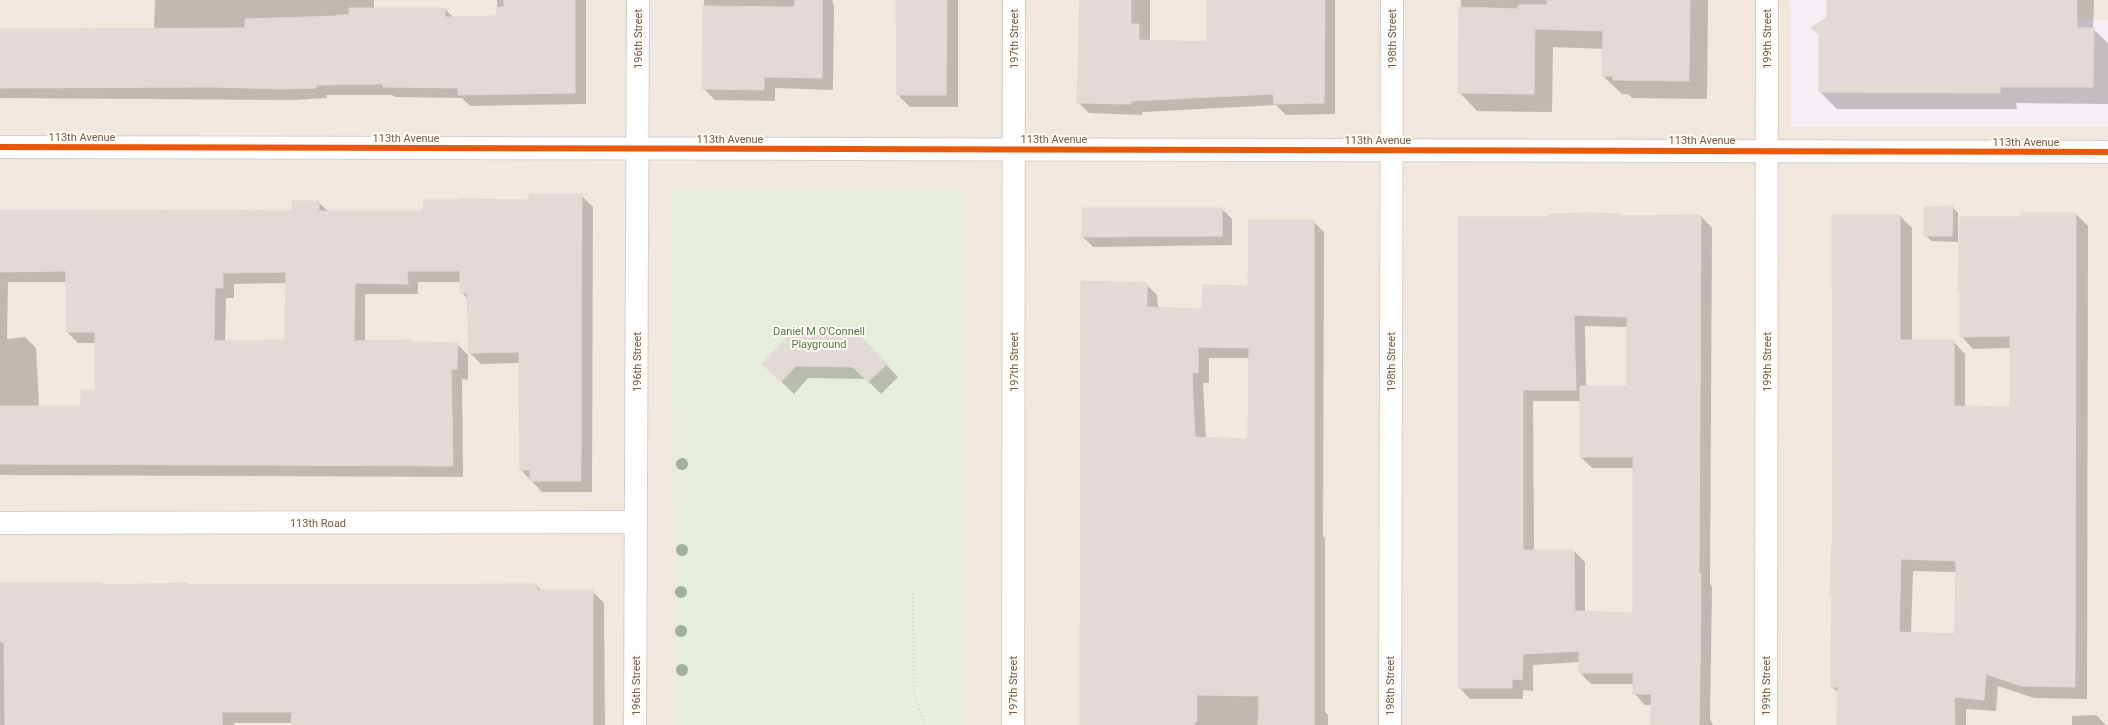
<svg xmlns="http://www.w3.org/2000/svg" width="2108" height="725" font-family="Roboto,sans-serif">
  <rect width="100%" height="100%" fill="#f8f4f0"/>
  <rect fill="#f0e7df" x="0" y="0" width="2108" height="725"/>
  <path fill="#f5eef4" d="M1790,0H1948V15L2108,20V127H1791Z"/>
  <path fill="#e6eddc" d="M670,190H967L965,725H677Z"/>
  <g fill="#0003" fill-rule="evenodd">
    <path d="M155,0H374V9H445L453,17H497V0H586V104L470,106L462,98L395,97L392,95H326L327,98L293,100L0,98V29L154,30Z"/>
    <path d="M704,0H832L834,6L833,90L775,88V101L715,100L703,88Z"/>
    <path d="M897,0H958V107H910L898,95Z"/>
    <path d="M1080,0H1150V42L1208,43L1224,0H1335V114L1286,115L1276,105L1142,112V115L1089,113L1078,102Z"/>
    <path d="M1461,0H1708L1707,99L1632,98L1628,94H1622L1603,76L1604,49L1553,47L1552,112L1477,111L1459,92Z"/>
    <path d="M1828,0H2094L2093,29L2108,43V104L2016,103L2017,109H1837L1820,92V35L1828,17Z"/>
    <path d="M581,195L593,207L592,492H542L521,470L520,363L481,364L470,353L469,300L461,292V282H418V294H365V342L412,341L414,343L457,344L468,355V380L462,379L463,477L0,475V210L293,212L318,202L329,212H424ZM8,282H67V332L78,343H96V391L82,407L39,406L36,348L25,337L7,339ZM287,283L286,340L266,342H225L226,298H234V284Z"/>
    <path d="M1952,207L1958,213V242L1931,241L1925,235Z"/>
    <path d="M1083,209H1222L1232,219V245L1093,247L1083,237Z"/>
    <path d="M1590,214L1620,217L1701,216L1712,228L1710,584L1712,587L1710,719L1713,725H1652V705H1645L1634,693V684H1591L1580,673V662L1533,665V691L1523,690V699H1470L1459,687L1550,218ZM1585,326L1628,327V387H1586ZM1533,401H1581V457L1592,468H1634V614L1585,613V562L1574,551H1534Z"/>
    <path d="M2076,214L2088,226L2087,699L2034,698L1998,686L1996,711L1966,709V725H1838L1839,693L1832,687L1833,596L1831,594L1900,216L1912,228V341H1953L1965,354V407L2011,408V348L1973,349L1961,336V292L1959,290L2022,218ZM1913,571L1957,572L1956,635L1911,634Z"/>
    <path d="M1313,221L1324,232L1323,536L1325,538V712L1328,715V725H1082L1146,284L1157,295L1158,308L1203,310L1249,287ZM1209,358H1249V440L1206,439L1203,383H1209Z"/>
    <path d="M865,342L898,377L881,394L866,379L808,378L794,394L763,364Z"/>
    <path d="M0,585H536L542,591H592L604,603L605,725H292V723H234V725H0Z"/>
    <path d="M2096,715L2106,725H2072V716Z"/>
  </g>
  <g fill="#e1dad6" stroke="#e0d8d3" fill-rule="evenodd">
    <path d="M504,0H575V93L458,95V88L383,87V84L316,85V88L282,89L214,87L0,88V29L245,28V19L337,16V15H349V8H445V17L497,16L496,7H504Z"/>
    <path d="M795,0H822V78L764,77V90L702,89L703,6L794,7Z"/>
    <path d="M896,0H947L946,95H897Z"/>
    <path d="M1080,0H1131V24H1139V40L1207,42V0H1325L1324,103L1274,104L1273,94L1131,101V104L1077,103Z"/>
    <path d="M1547,0H1690L1689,81L1613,80V76H1602L1603,31L1535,29L1534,94L1458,93L1459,7L1518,9V5H1547Z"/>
    <path d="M1827,0H2077V28H2094L2093,87H2000V93L1819,92V35L1811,28L1827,17Z"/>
    <path d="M529,194H582L581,481H530V470H520L519,352L469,353L467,293H460V271H407L408,284L355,283L354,341L412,340V342L458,343L457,369H451L453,466L0,464V406H81V390H95V332H66V271L0,272V210L292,211V201H319V211H423L424,200H459V199L529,200ZM286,272L285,340H265V341H214L215,288H223V273Z"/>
    <path d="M1953,206L1952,236H1924V207Z"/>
    <path d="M1082,208H1222V236L1082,237Z"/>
    <path d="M1590,213L1618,214V216L1701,215L1699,574H1701V605L1699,725H1651V694H1633V673H1579V651L1523,654L1522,680L1512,679V688H1458V217H1549V214ZM1574,315L1627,317V386H1580V457H1633V613L1575,611L1574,550H1523V390H1576Z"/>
    <path d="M2021,213H2076L2075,687L2021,686L1986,674L1984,700L1954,697L1955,725H1837L1838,687H1831L1832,595H1830L1833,522L1832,215H1900V340H1954V406L2010,407V336L1960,337V290H1958L1960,217H2021ZM1901,559L1956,561L1955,634L1899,632Z"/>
    <path d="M1249,220H1314V725H1258L1259,696L1197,695V721H1195V725H1080L1081,281L1147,283V307L1202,309L1203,285L1248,286ZM1198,347L1249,348L1248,439L1195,437L1192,372L1198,373Z"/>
    <path d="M797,328L853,329L887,364L868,382L853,367L796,366L781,382L762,364Z"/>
    <path d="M0,583H102V585L189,583V585L537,584V590H593V725H291L292,712H222V725H5L4,642H0Z"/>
  </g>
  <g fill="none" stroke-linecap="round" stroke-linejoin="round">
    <g stroke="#d5d0cb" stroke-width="24">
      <g id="street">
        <path d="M0,147L2108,152"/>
        <path d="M0,523L636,522"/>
        <path d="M635,725L638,0"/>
        <path d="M1013,725L1014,0"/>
        <path d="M1390,725L1392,0"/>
        <path d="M1766,725L1767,0"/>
      </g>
    </g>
    <path stroke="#dad4d0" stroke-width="2.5" stroke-dasharray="1 3" stroke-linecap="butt" d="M913,593L914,692L925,725"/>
    <use href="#street" stroke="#fefdfd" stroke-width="22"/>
    <g stroke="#fdf9f3" stroke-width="8">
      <path id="cycleway" d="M0,147L2108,152"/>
    </g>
    <use href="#cycleway" stroke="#e8590c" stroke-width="6"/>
  </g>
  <g fill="#a1b096">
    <circle cx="682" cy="464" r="6"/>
    <circle cx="682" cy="550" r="6"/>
    <circle cx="681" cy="592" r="6"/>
    <circle cx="681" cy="631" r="6"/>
    <circle cx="682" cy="670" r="6"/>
  </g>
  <g text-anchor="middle" stroke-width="4" stroke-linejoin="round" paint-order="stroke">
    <g font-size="11" fill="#745e52" stroke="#fdf9f3">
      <text transform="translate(638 39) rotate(-90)" y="4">196th Street</text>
      <text transform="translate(1014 39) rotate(-90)" y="4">197th Street</text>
      <text transform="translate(1392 39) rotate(-90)" y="4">198th Street</text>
      <text transform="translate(1767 39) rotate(-90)" y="4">199th Street</text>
      <text x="82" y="141">113th Avenue</text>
      <text x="406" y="142">113th Avenue</text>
      <text x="730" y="143">113th Avenue</text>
      <text x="1054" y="143">113th Avenue</text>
      <text x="1378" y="144">113th Avenue</text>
      <text x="1702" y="144">113th Avenue</text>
      <text x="2026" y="146">113th Avenue</text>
      <text transform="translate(637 362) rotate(-90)" y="4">196th Street</text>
      <text transform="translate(1014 362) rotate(-90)" y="4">197th Street</text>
      <text transform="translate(1391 362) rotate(-90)" y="4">198th Street</text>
      <text transform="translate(1767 362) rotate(-90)" y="4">199th Street</text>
      <text x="318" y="527">113th Road</text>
      <text transform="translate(636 686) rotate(-90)" y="4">196th Street</text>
      <text transform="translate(1013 686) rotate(-90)" y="4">197th Street</text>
      <text transform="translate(1390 686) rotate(-90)" y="4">198th Street</text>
      <text transform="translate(1766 686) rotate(-90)" y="4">199th Street</text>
    </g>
    <g font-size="11" fill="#59784c" stroke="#fdf9f3">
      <text x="819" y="335">Daniel M O'Connell<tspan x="819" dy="13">Playground</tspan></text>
    </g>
  </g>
</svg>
